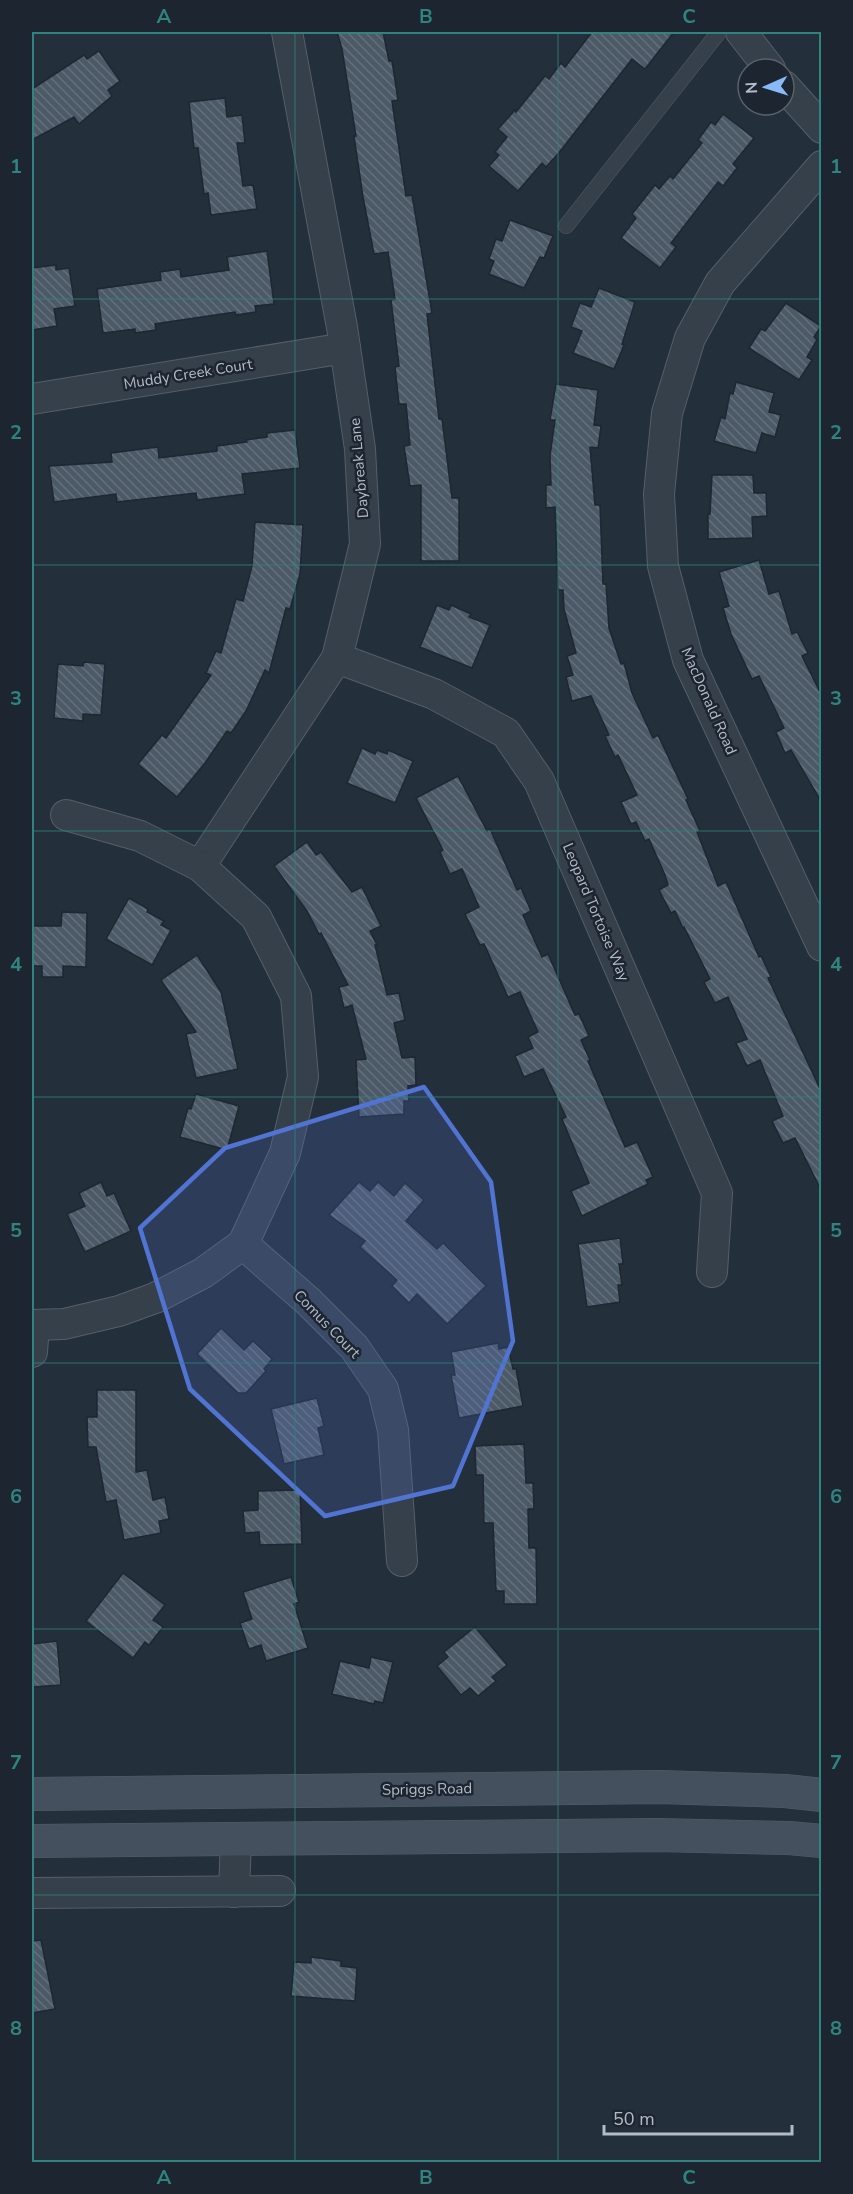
<svg xmlns="http://www.w3.org/2000/svg" width="853" height="2194" font-family="'Nunito Sans',sans-serif">
  <defs>
    <pattern id="building-back-hatch" width="6" height="6" patternUnits="userSpaceOnUse" patternTransform="scale(1.5)"><rect width="6" height="6" fill="#4c5967"/><path d="M-1 5l2 2M0 0l6 6M5-1l2 2" fill="none" stroke="#636f7b"/></pattern>
  </defs>
  <rect width="100%" height="100%" fill="#232f3b"/>
  <g fill="url(#building-back-hatch)" stroke="#1e2732" stroke-width="1.5">
    <path d="M337,32H383L389,61H392L398,100L392,101L406,196L412,195L432,313L427,314L439,419H442L452,498H459V561H421V485L410,486L404,446L410,445L406,404H399L395,367L399,366L391,300L395,299L388,252L374,254L363,197L354,136H356L342,49Z"/>
    <path d="M592,32H674L645,69L632,59L558,154L546,167L542,163L518,191L489,166L499,155L495,152L507,137L498,129L515,110L516,112L545,76L549,79L561,63L565,67Z"/>
    <path d="M99,51L120,81L108,90L112,96L79,124L74,117L32,140V89L84,55L87,59Z"/>
    <path d="M225,98L227,117L242,115L245,143H237L243,186L253,185L257,209L211,215L208,193L204,194L198,148H194L189,102Z"/>
    <path d="M723,114L754,138L733,164L737,168L723,186L718,182L671,243L676,247L660,268L621,238L636,218L632,214L655,185L659,189L670,176L673,179L702,143L698,140L711,122L715,125Z"/>
    <path d="M510,220L553,236L544,258L540,257L524,288L489,274L494,261L489,259L496,239L502,241Z"/>
    <path d="M267,251L274,304L255,306L256,312L236,315L235,312L155,324L156,330L135,333V329L103,333L97,289L161,280L160,272L180,269L181,277L229,270L227,257Z"/>
    <path d="M56,265V270L69,268L75,306L54,309L57,326L32,330V268Z"/>
    <path d="M599,288L635,302L622,344L624,345L614,369L573,353L582,331L571,327L580,303L591,307Z"/>
    <path d="M786,303L821,326L814,337L817,340L807,357L812,360L799,380L749,348L761,329L765,331Z"/>
    <path d="M736,382L774,393L769,412L781,415L775,437L762,433L756,453L714,441L721,417L725,419L730,393L733,394Z"/>
    <path d="M556,384L598,390L594,425L601,426L598,448L590,447L595,505H600L603,584H606L609,628L621,664L624,663L632,693L653,738L658,735L688,799L686,800L700,831L697,832L718,886L726,882L759,957L761,956L771,977L768,978L822,1093V1192L795,1138L783,1143L772,1121L783,1116L760,1060L747,1066L736,1043L747,1039L728,997L715,1003L704,982L710,979L684,927L683,928L675,911L671,913L659,890L668,885L665,875L649,839L645,841L636,822L631,824L621,802L637,795L618,755L615,757L605,736L609,735L591,696L572,701L566,677L573,675L567,656L576,653L564,609L563,590H558L555,507L546,508V485H551L550,456L555,420H550Z"/>
    <path d="M295,430L300,468L242,474L245,494L197,500L196,493L117,502L116,494L54,502L49,466L112,462L111,453L158,447L159,458L217,451V446L247,442L246,440L267,437V433Z"/>
    <path d="M712,475H753L754,493H766L767,516L752,517L753,538L708,539V514H710Z"/>
    <path d="M255,522L303,525L300,574L290,609L286,608L269,673L265,670L246,711L231,733L227,731L205,763L177,797L138,764L162,735L166,738L211,675L206,673L216,651L221,653L236,599L243,601L252,566Z"/>
    <path d="M759,560L769,594L779,591L792,634L797,632L808,653L802,656L822,696V803L791,750L785,753L776,732L784,728L759,676L752,679L731,634L723,608L729,606L719,572Z"/>
    <path d="M437,605L449,610L451,605L471,614L469,617L490,625L472,668L420,647Z"/>
    <path d="M84,662L105,664L101,715L83,714V721L54,718L58,664L83,666Z"/>
    <path d="M362,748L375,754L377,750L387,754L388,750L413,761L395,803L347,783Z"/>
    <path d="M458,776L487,831L490,829L517,890L521,888L531,911L523,915L542,957L548,954L575,1015L579,1014L589,1036L581,1040L590,1060L588,1061L625,1147L637,1142L653,1177L646,1180L648,1184L582,1216L571,1191L589,1183L562,1119L566,1117L543,1069L524,1077L515,1056L533,1048L528,1037L538,1032L520,992L508,997L484,944L480,945L465,914L479,907L462,869L450,874L440,852L443,850L416,798Z"/>
    <path d="M307,842L316,855L321,852L352,892L362,887L381,926L370,931L377,945H375L387,995L399,993L405,1020L394,1023L402,1058L415,1057L416,1085L408,1086L409,1101H404V1114L359,1117L356,1060L366,1059L352,1005L344,1008L339,987L348,985L321,933L319,934L307,911L274,866Z"/>
    <path d="M129,898L148,909L147,912L164,921L161,925L171,930L152,965L106,939Z"/>
    <path d="M62,912L87,913L86,967L63,966V977H42V966H32V926H61Z"/>
    <path d="M197,955L221,992L238,1069L196,1078L186,1034L196,1032L161,980Z"/>
    <path d="M196,1094L239,1106L227,1150L180,1137L188,1108L191,1109Z"/>
    <path d="M101,1182L107,1196L114,1193L131,1231L85,1252L67,1214L85,1206L79,1193Z"/>
    <path d="M359,1182L370,1191L378,1182L394,1196L405,1183L424,1200L406,1221L437,1249L443,1243L486,1286L447,1324L417,1294L409,1303L392,1286L397,1280L360,1247L365,1241L329,1215Z"/>
    <path d="M620,1238L623,1264H619L622,1285H618L620,1302L587,1307L578,1244Z"/>
    <path d="M221,1328L244,1350L253,1341L272,1359L264,1369L266,1371L246,1393H238L197,1354Z"/>
    <path d="M498,1343L499,1349L508,1347L513,1369H516L523,1406L459,1418L451,1375H455L451,1352Z"/>
    <path d="M97,1390H136V1472L147,1470L153,1500L165,1497L169,1519L159,1521L161,1533L124,1540L116,1500L106,1502L96,1447H88L87,1417H97Z"/>
    <path d="M317,1398L324,1426L318,1428L324,1455L284,1464L271,1409Z"/>
    <path d="M524,1444L526,1483H533L534,1509H528L529,1548H536L537,1604H504V1591H496L493,1523H484L483,1475H476L475,1446Z"/>
    <path d="M300,1490L302,1544L260,1545L259,1532L245,1533L243,1511L258,1510V1491Z"/>
    <path d="M123,1573L165,1605L153,1620L163,1627L149,1645L145,1642L133,1658L86,1621Z"/>
    <path d="M291,1577L299,1602L294,1604L308,1648L266,1661L261,1645L249,1649L240,1623L252,1619L243,1592Z"/>
    <path d="M475,1627L507,1665L492,1677L496,1681L478,1696L470,1688L461,1695L437,1666L448,1657L444,1652Z"/>
    <path d="M57,1641L61,1685L32,1687V1644Z"/>
    <path d="M371,1657L393,1662L383,1703L375,1701L374,1704L332,1694L340,1661L369,1668Z"/>
    <path d="M41,1940L55,2009L32,2013V1941Z"/>
    <path d="M311,1957L341,1961V1966L357,1968L355,2001L291,1996L294,1962L311,1963Z"/>
  </g>
  <g fill="none" stroke-linecap="round" stroke-linejoin="round">
    <g stroke="#555e69" stroke-width="16">
      <path id="lane" d="M566,226L719,32"/>
    </g>
    <g stroke="#555e69" stroke-width="32">
      <g id="street">
        <path d="M741,32L770,69"/>
        <path d="M784,86L822,128"/>
        <path d="M822,166L720,283L690,338L667,413L659,494L663,566L688,660L822,946"/>
        <path d="M32,399L345,348"/>
        <path d="M337,658L434,694L506,733L539,781L717,1193L712,1272"/>
        <path d="M200,866L337,658L365,544L360,449L342,327L287,32"/>
        <path d="M243,1244L309,1302L354,1347L383,1389L393,1430L402,1561"/>
        <path d="M32,1325L64,1324L119,1311L155,1298L203,1273L243,1244L285,1153L303,1077L296,996L256,917L200,866L140,836L66,815"/>
        <path d="M32,1352L34,1325"/>
        <path d="M234,1892L236,1839"/>
        <path d="M32,1893L280,1891"/>
      </g>
    </g>
    <g stroke="#555e69" stroke-width="34">
      <g id="secondary">
        <path d="M32,1794L659,1787L785,1791L822,1795"/>
        <path d="M32,1841L658,1835L789,1838L822,1841"/>
      </g>
    </g>
    <use href="#lane" stroke="#36404b" stroke-width="15"/>
    <use href="#street" stroke="#36404b" stroke-width="30"/>
    <use href="#secondary" stroke="#44505e" stroke-width="33"/>
  </g>
  <path fill="#5174d2" fill-opacity="0.2" stroke="#5174d2" stroke-width="4.5" stroke-linejoin="round" d="M424,1087L491,1182L513,1341L453,1486L325,1516L190,1389L140,1228L225,1148Z"/>
  <path fill="none" stroke="#308480" stroke-width="1.5" stroke-opacity="0.55" d="M295,32V2162M558,32V2162M32,299H822M32,565H822M32,831H822M32,1097H822M32,1363H822M32,1629H822M32,1895H822"/>
  <g text-anchor="middle" stroke-width="5" stroke-linejoin="round" paint-order="stroke">
    <g font-size="15" fill="#b2bbc7" stroke="#1c2530">
      <text transform="translate(188 374) rotate(-9)" y="5">Muddy Creek Court</text>
      <text transform="translate(359 468) rotate(-95)" y="5">Daybreak Lane</text>
      <text transform="translate(709 701) rotate(66)" y="5">MacDonald Road</text>
      <text transform="translate(596 912) rotate(67)" y="5">Leopard Tortoise Way</text>
      <text transform="translate(327 1324) rotate(46)" y="5">Comus Court</text>
      <text transform="translate(427 1789) rotate(-1)" y="5">Spriggs Road</text>
    </g>
  </g>
  <rect width="853" height="2194" fill="none" stroke="#1c2530" stroke-width="66"/>
  <g transform="translate(766 87) rotate(267)"><circle r="28" fill="#1c2530" stroke="#58616c" stroke-width="1.5"/>
  <path d="M0-4.5L10 22L0 15L-10 22Z" fill="#87baf6"/>
  <text y="-9" font-size="16" font-weight="bold" text-anchor="middle" fill="#b2bbc7">N</text>
  </g>
  <path d="M604 2125v9h188v-9" fill="none" stroke="#b2bbc7" stroke-width="3"/>
  <text x="613" y="2125" font-size="18" fill="#b2bbc7" stroke="#1c2530" stroke-width="4.5" paint-order="stroke">50 m</text>
  <rect x="33" y="33" width="787" height="2128" fill="none" stroke="#308480" stroke-width="2"/>
  <g font-size="20" text-anchor="middle" font-weight="bold" fill="#308480">
    <text x="164" y="23">A</text>
    <text x="426" y="23">B</text>
    <text x="689" y="23">C</text>
    <text x="16" y="173">1</text>
    <text x="836" y="173">1</text>
    <text x="16" y="439">2</text>
    <text x="836" y="439">2</text>
    <text x="16" y="705">3</text>
    <text x="836" y="705">3</text>
    <text x="16" y="971">4</text>
    <text x="836" y="971">4</text>
    <text x="16" y="1237">5</text>
    <text x="836" y="1237">5</text>
    <text x="16" y="1503">6</text>
    <text x="836" y="1503">6</text>
    <text x="16" y="1769">7</text>
    <text x="836" y="1769">7</text>
    <text x="16" y="2035">8</text>
    <text x="836" y="2035">8</text>
    <text x="164" y="2184">A</text>
    <text x="426" y="2184">B</text>
    <text x="689" y="2184">C</text>
  </g>
</svg>
